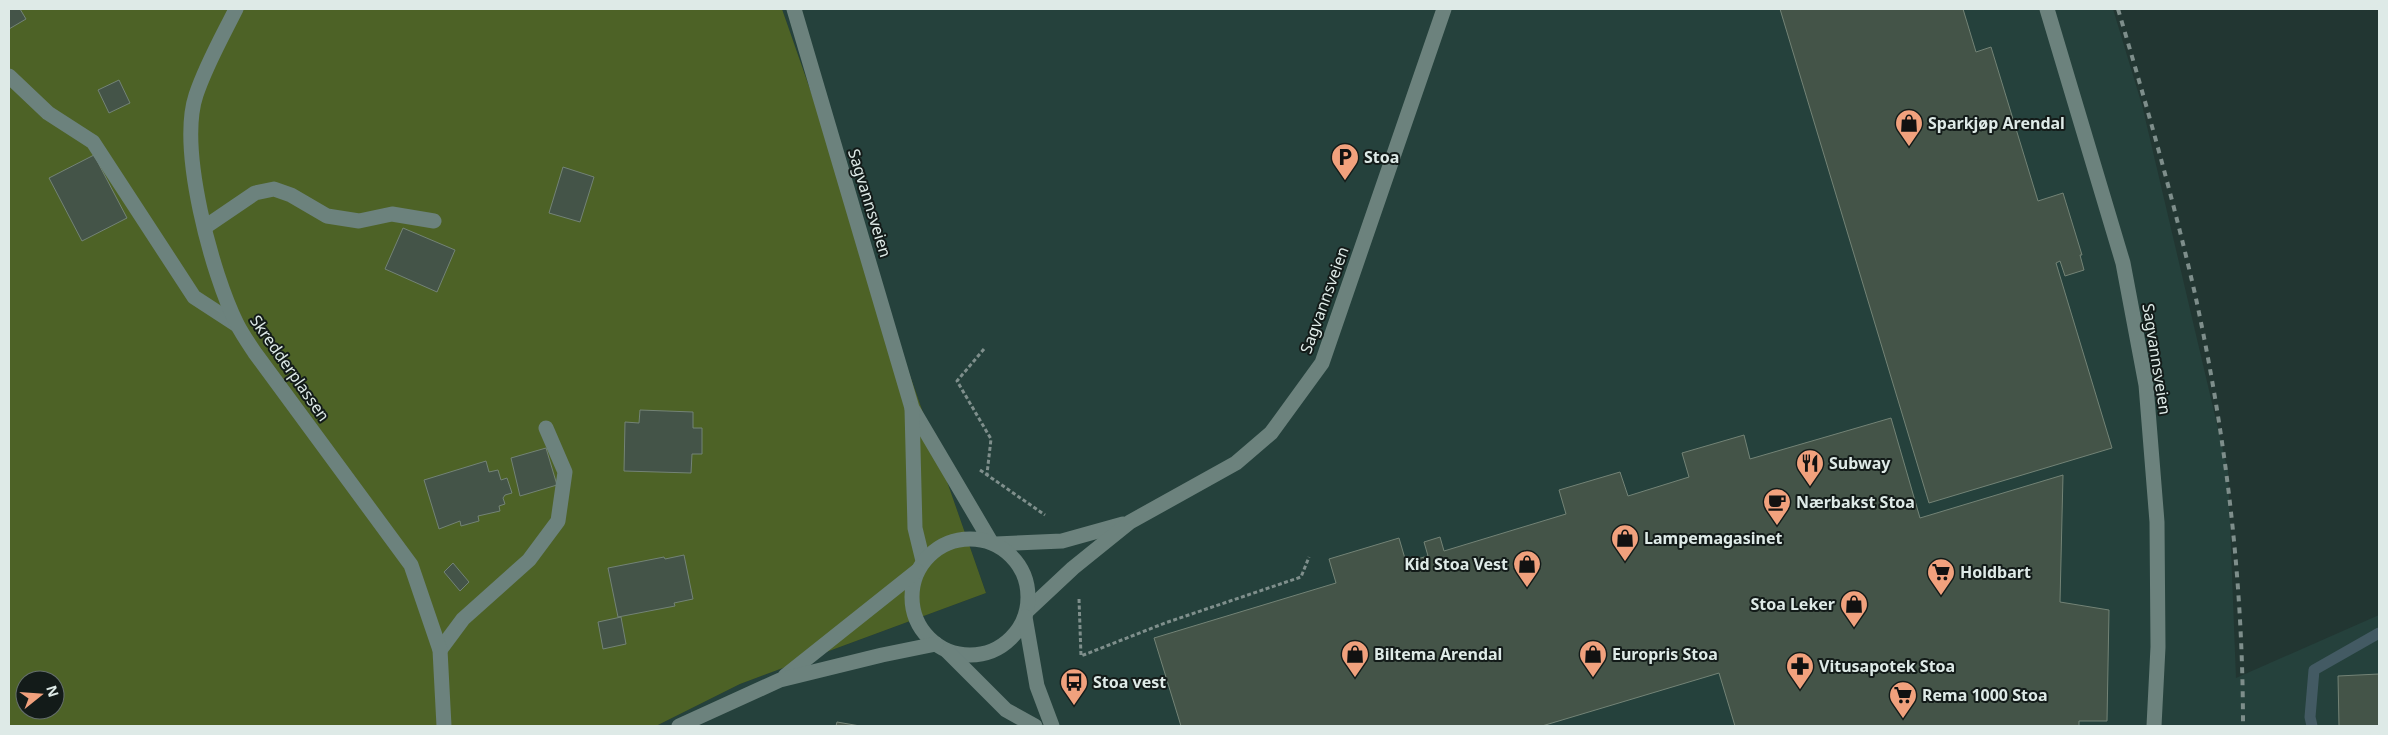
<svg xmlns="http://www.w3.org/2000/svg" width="2388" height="735" font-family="'Noto Sans',sans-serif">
  <rect width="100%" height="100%" fill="#223632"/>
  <path fill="#25413c" d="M782,9H2113L2142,105L2228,471L2236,678L2379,615V726H656L740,684L986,593Z"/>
  <path fill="#4d6226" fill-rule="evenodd" d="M9,9H782L986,593L740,684L656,726H9ZM25,680H55V710H25Z"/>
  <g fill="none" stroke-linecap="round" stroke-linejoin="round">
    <path stroke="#435a63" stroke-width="11" d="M2312,726L2310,717L2314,670L2379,633"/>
  </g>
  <g fill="#445448" stroke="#738376">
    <path d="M9,9H20L26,19L9,29Z"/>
    <path d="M1780,9H1963L1976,52L1991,47L2038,201L2063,193L2082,255H2080L2084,270L2065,276L2060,261L2056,263L2112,448L1929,503Z"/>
    <path d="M119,80L130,103L109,113L98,90Z"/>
    <path d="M94,155L127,218L82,241L49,178Z"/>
    <path d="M563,167L594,177L580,222L549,213Z"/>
    <path d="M403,228L455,250L437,292L385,269Z"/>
    <path d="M640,410L693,412V428H702V454H692L691,473L624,471L625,422L639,423Z"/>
    <path d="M1891,418L1920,518L2063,475L2060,602L2109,610L2107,721H2079V726H1735L1719,673L1542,726H1181L1154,638L1336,583L1329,559L1399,538L1406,562L1428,556L1424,542L1440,537L1444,551L1566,514L1559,490L1620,472L1628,496L1689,477L1682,453L1744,435L1750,459Z"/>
    <path d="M546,448L557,485L520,496L511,458Z"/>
    <path d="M486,461L489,472L498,470L501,480L507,478L512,493L505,495L503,498L505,504L499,506L500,511L478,516L479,521L461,526L460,521L439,529L424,480Z"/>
    <path d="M684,555L693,599L674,603L675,606L618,617L608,568L664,557L665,559Z"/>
    <path d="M453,563L469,582L460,591L444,572Z"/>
    <path d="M621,617L626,644L603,649L598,622Z"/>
    <path d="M2379,674V726H2339L2338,676Z"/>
    <path d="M837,722L860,726H836Z"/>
  </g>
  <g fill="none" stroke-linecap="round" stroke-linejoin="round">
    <g stroke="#7f8f8c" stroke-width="3" stroke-dasharray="4 2.5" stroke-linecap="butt">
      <path d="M984,349L957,381L991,439L987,474"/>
      <path d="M980,470L1045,515"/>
      <path d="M1079,599L1081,656L1165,623L1301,577L1309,557"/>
    </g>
    <g stroke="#6c827d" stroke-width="15">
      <path d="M9,76L48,113L93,142L194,297L237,325"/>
      <path d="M205,227L255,193L274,189L291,195L327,216L359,221L392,214L434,221"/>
      <path d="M440,650L463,619L529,560L558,521L565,472L546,428"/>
    </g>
    <g stroke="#6c827d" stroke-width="15">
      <path d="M236,9C222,37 206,65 196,95C178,149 212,274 237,324C242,334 249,344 255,353L411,565L440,650L444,726"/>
      <path d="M794,9L912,408L991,542"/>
      <path d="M2047,9L2123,263L2146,385L2157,522L2158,647L2154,726"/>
      <path d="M912,409L915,528L923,561"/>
      <path d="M996,544L1062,541L1123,524"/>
      <path d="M1027,611L1073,568L1130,522L1236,463L1271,433L1322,363L1444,9"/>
    </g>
    <g stroke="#6c827d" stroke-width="15">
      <circle cx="970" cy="597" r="58"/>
      <path d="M1025,617L1037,686L1052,726"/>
      <path d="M947,651L1006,710L1035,726"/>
      <path d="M785,676L917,571"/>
      <path d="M679,726L780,680L882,655L936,644"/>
    </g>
    <path stroke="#7e8e8b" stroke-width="4" stroke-dasharray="6 6" stroke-linecap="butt" d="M2118,9C2146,103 2173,198 2195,294C2226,436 2243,581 2243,726"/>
  </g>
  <defs>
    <g id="shop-pin" transform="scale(1.4375)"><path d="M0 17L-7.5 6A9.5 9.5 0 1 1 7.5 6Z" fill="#f1a17d" stroke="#131b19"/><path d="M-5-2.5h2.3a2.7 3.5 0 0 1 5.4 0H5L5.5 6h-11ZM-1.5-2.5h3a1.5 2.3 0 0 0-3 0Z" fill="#111"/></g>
    <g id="parking-pin" transform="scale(1.4375)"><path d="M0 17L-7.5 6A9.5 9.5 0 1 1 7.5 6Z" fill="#f1a17d" stroke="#131b19"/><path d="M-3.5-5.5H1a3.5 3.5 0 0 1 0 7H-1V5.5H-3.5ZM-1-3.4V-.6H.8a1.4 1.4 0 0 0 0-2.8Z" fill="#111"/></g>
    <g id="restaurant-pin" transform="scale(1.4375)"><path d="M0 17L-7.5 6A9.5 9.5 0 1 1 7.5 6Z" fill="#f1a17d" stroke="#131b19"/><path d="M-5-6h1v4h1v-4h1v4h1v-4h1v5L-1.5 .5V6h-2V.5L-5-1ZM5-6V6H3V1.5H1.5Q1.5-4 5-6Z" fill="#111"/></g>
    <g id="cafe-pin" transform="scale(1.4375)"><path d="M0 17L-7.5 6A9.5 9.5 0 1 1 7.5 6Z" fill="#f1a17d" stroke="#131b19"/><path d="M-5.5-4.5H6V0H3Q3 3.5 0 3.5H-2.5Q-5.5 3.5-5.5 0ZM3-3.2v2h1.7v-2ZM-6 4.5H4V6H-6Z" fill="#111"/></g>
    <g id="supermarket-pin" transform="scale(1.4375)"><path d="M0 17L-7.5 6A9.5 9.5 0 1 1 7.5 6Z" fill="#f1a17d" stroke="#131b19"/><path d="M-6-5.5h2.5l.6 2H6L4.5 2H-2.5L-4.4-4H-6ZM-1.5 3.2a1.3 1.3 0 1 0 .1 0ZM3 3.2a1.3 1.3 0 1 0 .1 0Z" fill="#111"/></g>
    <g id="pharmacy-pin" transform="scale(1.4375)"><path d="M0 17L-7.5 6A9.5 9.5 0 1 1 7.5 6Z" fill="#f1a17d" stroke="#131b19"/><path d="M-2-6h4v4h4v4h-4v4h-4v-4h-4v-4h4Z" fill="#111"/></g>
    <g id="bus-pin" transform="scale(1.4375)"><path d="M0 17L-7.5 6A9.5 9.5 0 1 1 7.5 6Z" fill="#f1a17d" stroke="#131b19"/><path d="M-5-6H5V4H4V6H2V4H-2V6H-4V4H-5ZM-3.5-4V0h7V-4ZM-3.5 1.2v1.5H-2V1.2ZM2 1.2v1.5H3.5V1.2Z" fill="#111"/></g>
  </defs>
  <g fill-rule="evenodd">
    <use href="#shop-pin" x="1909" y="123"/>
    <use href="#parking-pin" x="1345" y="157"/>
    <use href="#restaurant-pin" x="1810" y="463"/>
    <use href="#cafe-pin" x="1777" y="502"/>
    <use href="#shop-pin" x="1625" y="538"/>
    <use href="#shop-pin" x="1527" y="564"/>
    <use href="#supermarket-pin" x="1941" y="572"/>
    <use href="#shop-pin" x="1854" y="604"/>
    <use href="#shop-pin" x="1355" y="654"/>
    <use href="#shop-pin" x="1593" y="654"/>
    <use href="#pharmacy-pin" x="1800" y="666"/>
    <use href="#bus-pin" x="1074" y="682"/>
    <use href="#supermarket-pin" x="1903" y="695"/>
  </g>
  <g text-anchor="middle" stroke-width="4" stroke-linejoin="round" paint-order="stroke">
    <g font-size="16" font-weight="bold" fill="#deeae7" stroke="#131b19" text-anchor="start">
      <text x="1928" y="129">Sparkjøp Arendal</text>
      <text x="1364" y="163">Stoa</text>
      <text x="1829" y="469">Subway</text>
      <text x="1796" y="508">Nærbakst Stoa</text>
      <text x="1644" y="544">Lampemagasinet</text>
      <text x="1508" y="570" text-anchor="end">Kid Stoa Vest</text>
      <text x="1960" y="578">Holdbart</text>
      <text x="1835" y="610" text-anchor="end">Stoa Leker</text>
      <text x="1374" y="660">Biltema Arendal</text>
      <text x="1612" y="660">Europris Stoa</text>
      <text x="1819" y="672">Vitusapotek Stoa</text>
      <text x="1093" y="688">Stoa vest</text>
      <text x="1922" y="701">Rema 1000 Stoa</text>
    </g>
    <g font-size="16" fill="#deeae7" stroke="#131b19">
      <text transform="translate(870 203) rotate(73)" y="6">Sagvannsveien</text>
      <text transform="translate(1324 300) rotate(-70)" y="6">Sagvannsveien</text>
      <text transform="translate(2157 359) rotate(81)" y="6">Sagvannsveien</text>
      <text transform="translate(290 368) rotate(55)" y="6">Skredderplassen</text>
    </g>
  </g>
  <rect width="2388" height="735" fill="none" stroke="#deeae7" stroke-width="20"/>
  <g transform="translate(40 695) rotate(73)"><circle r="24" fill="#131b19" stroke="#646e6b"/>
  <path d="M0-4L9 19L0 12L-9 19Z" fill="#f1a17d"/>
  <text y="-8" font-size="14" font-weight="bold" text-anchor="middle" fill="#deeae7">N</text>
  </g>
</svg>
